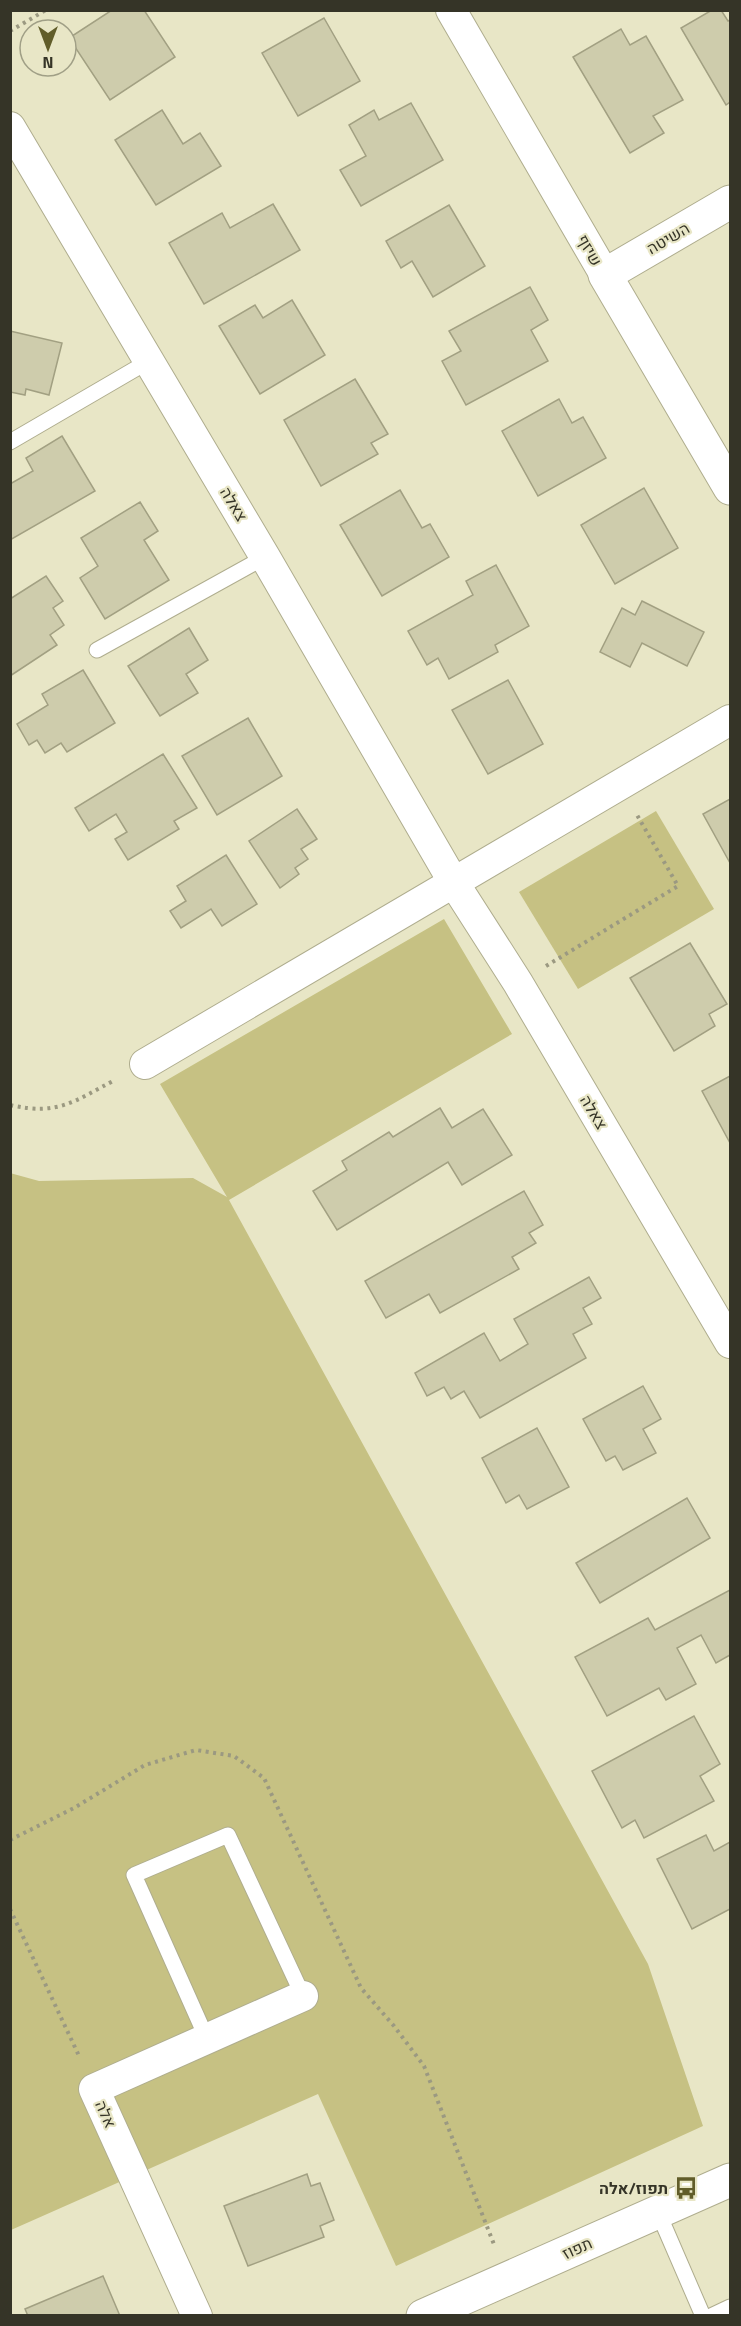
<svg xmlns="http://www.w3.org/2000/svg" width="741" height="2326" font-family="'Titillium Web',Heebo,sans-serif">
  <rect width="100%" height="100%" fill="#e8e6c6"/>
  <g fill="#c6c183">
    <path d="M656,811L714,909L578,989L519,892Z"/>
    <path d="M444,919L512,1034L229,1200L648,1964L703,2126L396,2266L318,2094L11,2230L10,1173L39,1181L193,1178L227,1197L160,1084Z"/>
  </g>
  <g fill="#ceccac" stroke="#a2a082" stroke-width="1.5">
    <path d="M112,10H144L175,57L110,100L69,38Z"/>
    <path d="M712,10H721L728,21L730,20V102L726,105L681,28Z"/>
    <path d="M324,18L360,81L298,116L262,53Z"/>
    <path d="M621,29L630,45L646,36L683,100L653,116L664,133L630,153L573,57Z"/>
    <path d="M411,103L443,160L361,206L340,170L366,156L349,125L374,110L379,120Z"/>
    <path d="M162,110L183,144L200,133L221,166L156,205L115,140Z"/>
    <path d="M273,204L300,250L204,304L169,243L222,213L230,228Z"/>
    <path d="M449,205L485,266L433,297L412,261L401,268L386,241Z"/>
    <path d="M530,287L548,320L531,330L548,361L466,405L442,361L461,351L449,331Z"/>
    <path d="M292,300L325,355L260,394L219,326L255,305L263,318Z"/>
    <path d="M10,331L62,343L49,395L26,389L25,395L10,392Z"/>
    <path d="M355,379L388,434L371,443L378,454L321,486L284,420Z"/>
    <path d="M559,399L572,423L583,417L606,458L538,496L502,431Z"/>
    <path d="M62,436L95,491L10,540V484L33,471L26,458Z"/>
    <path d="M644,488L678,548L615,584L581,525Z"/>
    <path d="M400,490L422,528L430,524L449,557L382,596L340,525Z"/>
    <path d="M140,502L158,531L144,540L169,580L105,619L80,578L98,566L81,538Z"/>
    <path d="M496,565L529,626L495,645L498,652L449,679L438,658L427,665L408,631L473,595L466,581Z"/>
    <path d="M46,576L63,601L53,608L64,625L50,635L57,645L10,676V599Z"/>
    <path d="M642,601L704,632L687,666L642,643L630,667L600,652L622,608L635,615Z"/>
    <path d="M189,628L208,660L186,674L198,693L160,716L128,666Z"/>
    <path d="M83,670L115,723L67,752L61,743L45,753L37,740L29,745L17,724L48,705L42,694Z"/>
    <path d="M508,680L543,744L488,774L452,710Z"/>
    <path d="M248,718L282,776L217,815L182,756Z"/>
    <path d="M163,754L197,808L174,821L179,829L128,860L115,839L127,832L116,814L89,831L75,808Z"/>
    <path d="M730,799V863L703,814Z"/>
    <path d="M297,809L317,839L301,849L308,859L295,868L299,874L280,888L249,841Z"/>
    <path d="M226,855L257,904L222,926L211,909L181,928L170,911L186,901L177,886Z"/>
    <path d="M690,943L727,1004L709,1014L715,1026L674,1051L630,978Z"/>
    <path d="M730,1076V1143L702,1091Z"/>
    <path d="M440,1108L452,1128L483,1109L512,1155L462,1185L448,1162L337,1230L313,1191L347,1170L342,1161L389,1132L393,1137Z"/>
    <path d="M524,1191L543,1225L529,1233L536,1243L512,1257L519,1269L440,1313L429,1294L386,1318L365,1281Z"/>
    <path d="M589,1277L601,1298L583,1308L592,1324L573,1334L586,1358L480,1418L464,1391L451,1399L444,1387L427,1396L415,1373L484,1333L500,1361L528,1344L514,1319Z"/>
    <path d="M643,1386L661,1419L643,1429L656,1453L623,1470L615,1456L606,1461L583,1419Z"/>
    <path d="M537,1428L569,1487L527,1509L519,1495L506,1503L482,1458Z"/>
    <path d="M687,1498L710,1538L600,1603L576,1563Z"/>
    <path d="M730,1590V1655L716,1663L701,1635L677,1648L696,1684L666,1700L659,1688L607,1716L575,1657L648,1618L655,1630Z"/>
    <path d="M694,1716L720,1764L700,1776L714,1801L644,1838L635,1820L622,1828L592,1771Z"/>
    <path d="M706,1835L714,1851L730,1842V1909L692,1929L657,1859Z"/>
    <path d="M307,2174L311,2186L320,2183L334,2220L320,2226L324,2237L248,2266L224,2206Z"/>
    <path d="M103,2276L120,2316H28L25,2309Z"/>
  </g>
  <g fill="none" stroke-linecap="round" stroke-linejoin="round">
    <g stroke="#afad8e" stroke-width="17">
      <g id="service">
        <path d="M10,442L149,361"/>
        <path d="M97,650L265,557"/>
        <path d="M207,2039L134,1875L228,1835L303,1996"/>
        <path d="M658,2212L703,2316"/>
        <path d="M711,2316L730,2307"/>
      </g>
    </g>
    <g stroke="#afad8e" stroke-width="32">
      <g id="minor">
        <path d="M451,10L605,275"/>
        <path d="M10,127L265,557L454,883L518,983L730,1343"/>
        <path d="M145,1064L730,720"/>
        <path d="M197,2316L94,2089L303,1996"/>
      </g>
    </g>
    <g stroke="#afad8e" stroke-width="35">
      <g id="tertiary">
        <path d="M730,202L605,275L730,488"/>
        <path d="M423,2316L730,2180"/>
      </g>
    </g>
    <g stroke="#9b9981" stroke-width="4" stroke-dasharray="3 4.5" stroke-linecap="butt">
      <path d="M10,31L46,10"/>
      <path d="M546,966L678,886L637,815"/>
      <path d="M10,1105C59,1116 74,1101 115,1080"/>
      <path d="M10,1840L74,1808L145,1765L196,1750L234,1756L264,1778L361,1988L394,2026L424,2066L495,2247"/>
      <path d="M10,1909L80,2058"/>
    </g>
    <use href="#service" stroke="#fff" stroke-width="15"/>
    <use href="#minor" stroke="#fff" stroke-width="30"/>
    <use href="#tertiary" stroke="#fff" stroke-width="33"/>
  </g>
  <defs>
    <g id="bus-bare" transform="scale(1.8)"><path d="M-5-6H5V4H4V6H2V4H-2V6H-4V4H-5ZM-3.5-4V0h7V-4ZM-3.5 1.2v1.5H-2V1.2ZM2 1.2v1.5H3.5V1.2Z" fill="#615d2a" stroke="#e8e6c6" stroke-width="2.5" paint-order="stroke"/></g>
  </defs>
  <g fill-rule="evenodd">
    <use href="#bus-bare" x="686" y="2188"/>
  </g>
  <g text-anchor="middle" stroke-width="4.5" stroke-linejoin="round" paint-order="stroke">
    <g font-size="16" fill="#353427" stroke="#e8e6c6">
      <text transform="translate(668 238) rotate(-30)" y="6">השיטה</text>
      <text transform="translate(590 250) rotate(60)" y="6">שיזף</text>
      <text transform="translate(234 504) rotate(59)" y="6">צאלה</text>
      <text transform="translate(594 1112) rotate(59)" y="6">צאלה</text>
      <text transform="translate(106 2114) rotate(66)" y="6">אלה</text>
      <text transform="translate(577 2248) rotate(-24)" y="6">תפוז</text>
    </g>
    <g font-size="16" font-weight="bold" fill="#353427" stroke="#e8e6c6" text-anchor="end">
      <text x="668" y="2194">תפוז/אלה</text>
    </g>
  </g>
  <rect width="741" height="2326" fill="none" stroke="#353427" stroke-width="24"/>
  <g transform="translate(48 48) rotate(180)"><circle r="28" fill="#e8e6c6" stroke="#a09f86" stroke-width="1.5"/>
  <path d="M0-4.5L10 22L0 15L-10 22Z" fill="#615d2a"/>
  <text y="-9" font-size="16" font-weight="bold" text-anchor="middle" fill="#353427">N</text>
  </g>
</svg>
